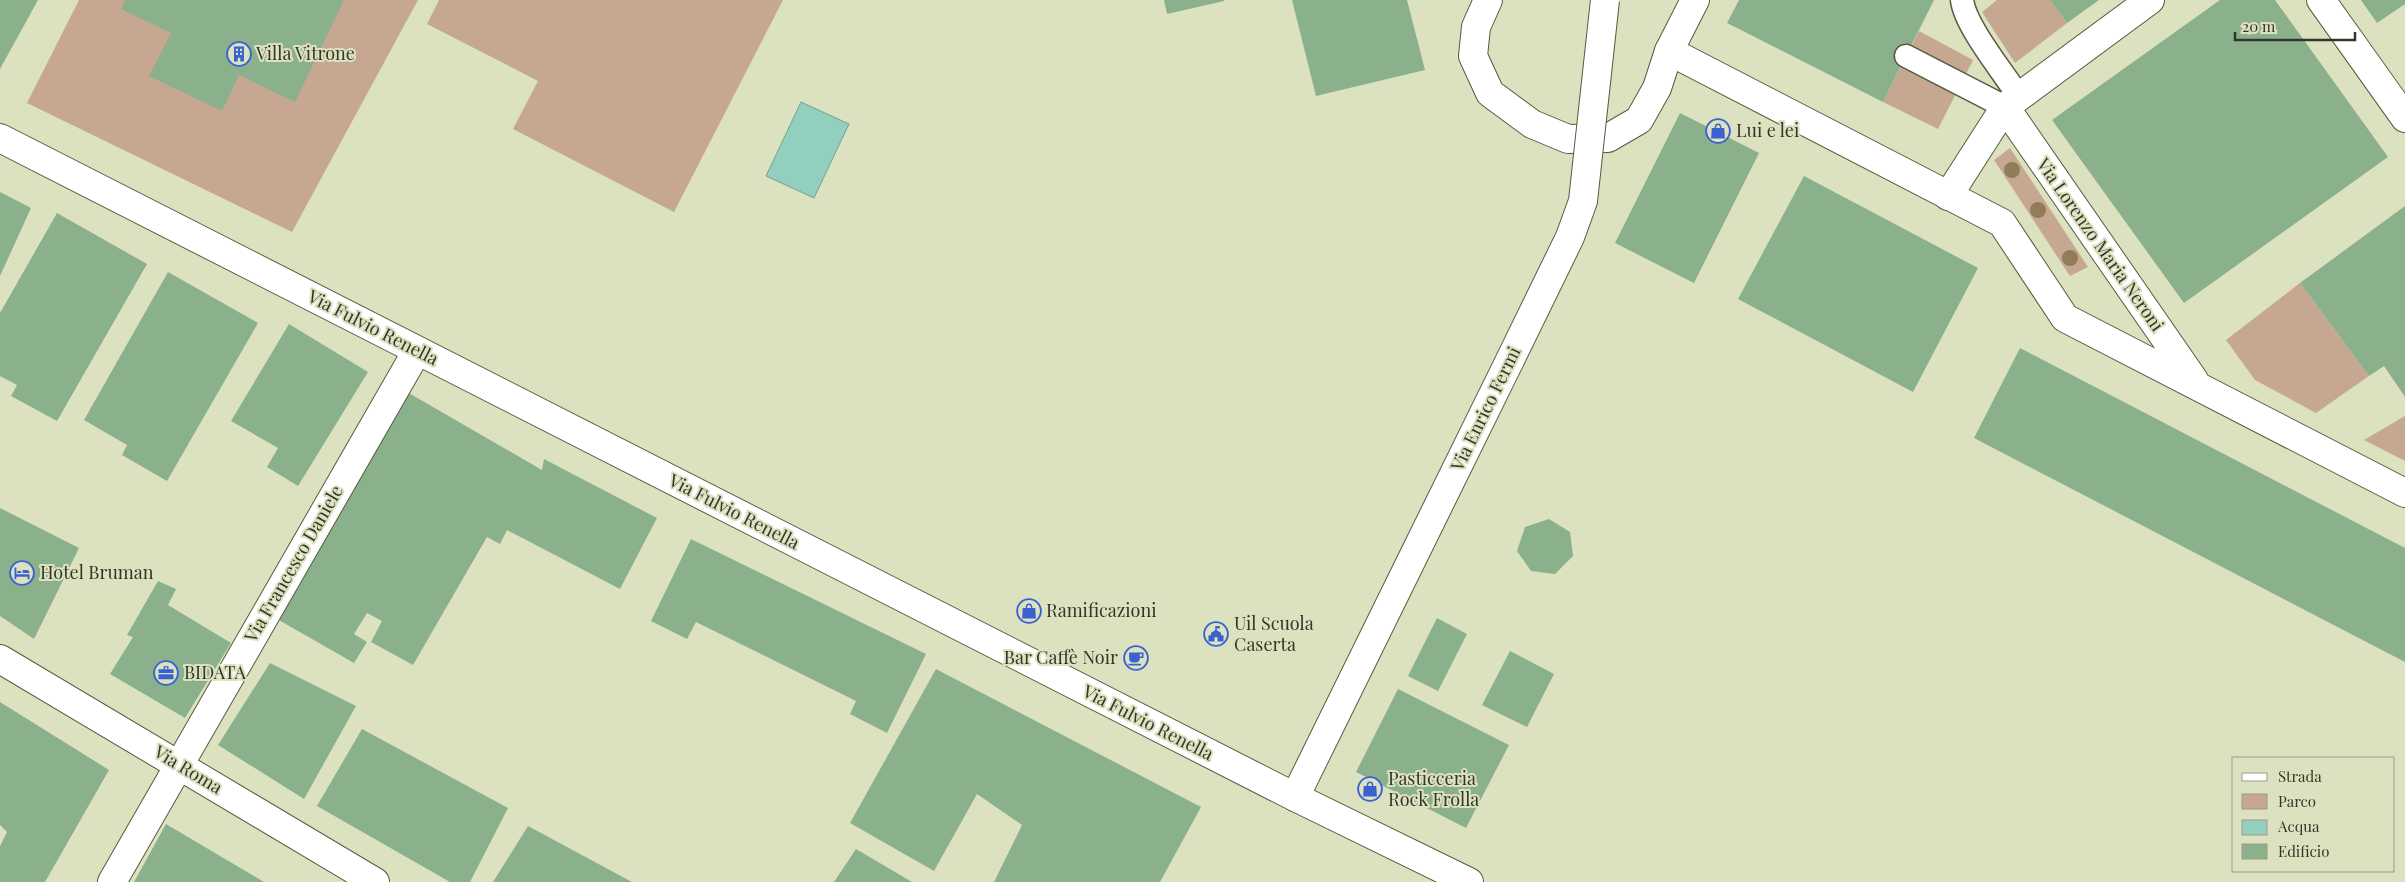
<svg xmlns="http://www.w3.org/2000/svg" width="2405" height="882" font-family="'Playfair Display',serif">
  <rect width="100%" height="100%" fill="#dce2c0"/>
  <g fill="#c6a792">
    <path d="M79,0H418L292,232L27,103Z"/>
    <path d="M439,0H783L674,212L513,129L538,81L427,24Z"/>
    <path d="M1997,0H2050L2067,23L2015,63L1982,12Z"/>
    <path d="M1919,31L1973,60L1938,129L1883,102Z"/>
    <path d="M2010,148L2088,267L2070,276L1994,160Z"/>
    <path d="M2300,283L2369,376L2316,413L2255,380L2226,340Z"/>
    <path d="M2405,416V461L2364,440Z"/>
  </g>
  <path fill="#92cfbe" stroke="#76a191" d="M801,102L849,124L814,198L766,176Z"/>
  <g fill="#8bb18c">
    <path d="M0,0H38L0,69Z"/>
    <path d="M125,0H344L295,102L239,75L222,111L149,76L171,33L121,9Z"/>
    <path d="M1164,0H1224V1L1167,14Z"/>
    <path d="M1292,0H1407L1425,70L1316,96Z"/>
    <path d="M1739,0H1934L1883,102L1727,23Z"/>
    <path d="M2050,0H2099L2067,23Z"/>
    <path d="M2220,0H2275L2388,157L2184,303L2052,120Z"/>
    <path d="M2361,0H2405V4L2377,23Z"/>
    <path d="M1680,113L1759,153L1694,283L1615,243Z"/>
    <path d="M1804,176L1978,268L1913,392L1738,299Z"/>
    <path d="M0,192L31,208L0,276Z"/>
    <path d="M2405,206V397L2384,366L2369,376L2300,283Z"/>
    <path d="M57,213L147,264L57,421L11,396L17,385L0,376V313Z"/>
    <path d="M168,272L258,323L167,481L122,455L127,445L84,420Z"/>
    <path d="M289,324L368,372L298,486L267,467L278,448L231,421Z"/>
    <path d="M2020,348L2405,548V662L1974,438Z"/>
    <path d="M407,392L542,470L544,459L657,518L620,589L507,530L500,544L487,537L413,665L371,642L382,621L367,613L354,634L367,642L354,663L277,619Z"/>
    <path d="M0,508L79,548L34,639L0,616Z"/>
    <path d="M1549,519L1570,532L1573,556L1555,574L1531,571L1517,551L1525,527Z"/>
    <path d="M691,539L926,654L887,733L850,714L856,701L696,622L687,639L651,621Z"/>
    <path d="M158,581L176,589L168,605L231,643L185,718L110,674L133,637L127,635Z"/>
    <path d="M1437,618L1467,634L1438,691L1408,676Z"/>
    <path d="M1510,651L1554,674L1527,727L1482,705Z"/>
    <path d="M270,663L356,706L304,799L218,745Z"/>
    <path d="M936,669L1201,807L1160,882H994L1022,825L977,794L934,871L850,823Z"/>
    <path d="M1398,689L1509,745L1466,828L1356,772Z"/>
    <path d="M0,702L109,770L45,882H0V846L7,832L0,825Z"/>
    <path d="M362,729L508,808L470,882H450L317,806Z"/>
    <path d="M166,824L264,882H134Z"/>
    <path d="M528,826L632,882H493Z"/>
    <path d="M856,849L912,882H834Z"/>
  </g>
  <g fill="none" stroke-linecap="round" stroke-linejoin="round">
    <g stroke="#575b3e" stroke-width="25">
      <g id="service">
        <path d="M1962,0C1965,26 2004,73 2019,97"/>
        <path d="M1906,56L2005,107"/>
      </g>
    </g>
    <g stroke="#575b3e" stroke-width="30">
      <g id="minor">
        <path d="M1488,0L1476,27L1473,56L1490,93L1532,124L1568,139L1608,138L1639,120L1657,88L1669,51L1695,0"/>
        <path d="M1669,51L2002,223L2065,318L2405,493"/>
        <path d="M2005,107L2194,380"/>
        <path d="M1948,196L2005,107L2150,0"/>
        <path d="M1295,797L1510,360"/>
        <path d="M112,882L417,351"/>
      </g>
    </g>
    <g stroke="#575b3e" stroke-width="30">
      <path id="tertiary" d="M2321,0L2405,118"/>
    </g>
    <g stroke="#575b3e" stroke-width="30">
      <g id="secondary">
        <path d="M0,138L1295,797L1469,882"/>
        <path d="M0,659L375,882"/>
      </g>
    </g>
    <use href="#service" stroke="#fff" stroke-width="22"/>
    <use href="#minor" stroke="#fff" stroke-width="28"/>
    <use href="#tertiary" stroke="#fff" stroke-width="28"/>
    <use href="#secondary" stroke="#fff" stroke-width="28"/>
    <g stroke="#575b3e" stroke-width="30" stroke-linecap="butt">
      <path id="minor-bridge" d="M1510,360L1570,237L1583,201L1605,0"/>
    </g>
    <use href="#minor-bridge" stroke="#fff" stroke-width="28"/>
  </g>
  <g fill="#917d5a">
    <circle cx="2012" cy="170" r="8"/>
    <circle cx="2038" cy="210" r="8"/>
    <circle cx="2070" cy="258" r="8"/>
  </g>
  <defs>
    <g id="building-ring" transform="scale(1.25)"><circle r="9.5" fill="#dce2c0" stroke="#3a61d2" stroke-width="1.5"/><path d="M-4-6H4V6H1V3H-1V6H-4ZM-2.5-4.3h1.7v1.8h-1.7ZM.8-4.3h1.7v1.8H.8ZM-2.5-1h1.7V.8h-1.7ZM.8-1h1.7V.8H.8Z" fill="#3a61d2"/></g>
    <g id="shop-ring" transform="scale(1.25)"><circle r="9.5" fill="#dce2c0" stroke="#3a61d2" stroke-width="1.5"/><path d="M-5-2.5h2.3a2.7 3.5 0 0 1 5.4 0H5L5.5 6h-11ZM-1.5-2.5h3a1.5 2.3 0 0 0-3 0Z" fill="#3a61d2"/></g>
    <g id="hotel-ring" transform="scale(1.25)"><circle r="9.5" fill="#dce2c0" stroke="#3a61d2" stroke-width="1.5"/><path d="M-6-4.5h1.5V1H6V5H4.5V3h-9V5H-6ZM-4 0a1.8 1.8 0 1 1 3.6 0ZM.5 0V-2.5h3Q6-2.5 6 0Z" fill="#3a61d2"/></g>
    <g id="civic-ring" transform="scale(1.25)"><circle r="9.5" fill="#dce2c0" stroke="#3a61d2" stroke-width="1.5"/><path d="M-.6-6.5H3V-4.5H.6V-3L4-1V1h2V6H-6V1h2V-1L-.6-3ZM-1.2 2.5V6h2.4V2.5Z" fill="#3a61d2"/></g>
    <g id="cafe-ring" transform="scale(1.25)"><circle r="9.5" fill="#dce2c0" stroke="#3a61d2" stroke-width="1.5"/><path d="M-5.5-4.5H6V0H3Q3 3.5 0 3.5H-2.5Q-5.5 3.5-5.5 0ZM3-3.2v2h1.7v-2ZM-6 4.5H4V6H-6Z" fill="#3a61d2"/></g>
    <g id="office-ring" transform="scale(1.25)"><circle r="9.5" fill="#dce2c0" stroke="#3a61d2" stroke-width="1.5"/><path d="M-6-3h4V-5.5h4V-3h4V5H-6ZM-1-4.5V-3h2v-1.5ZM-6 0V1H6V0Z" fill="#3a61d2"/></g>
  </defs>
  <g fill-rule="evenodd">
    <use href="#building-ring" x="239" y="54"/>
    <use href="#shop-ring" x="1718" y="131"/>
    <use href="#hotel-ring" x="22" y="573"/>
    <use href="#shop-ring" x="1029" y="611"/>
    <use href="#civic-ring" x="1216" y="634"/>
    <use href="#cafe-ring" x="1136" y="658"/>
    <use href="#office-ring" x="166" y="673"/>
    <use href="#shop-ring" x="1370" y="789"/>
  </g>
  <g text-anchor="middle" stroke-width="4" stroke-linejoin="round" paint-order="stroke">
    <g font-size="18" fill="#343629" stroke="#dce2c0" text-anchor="start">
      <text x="256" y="60">Villa Vitrone</text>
      <text x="1736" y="137">Lui e lei</text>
      <text x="40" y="579">Hotel Bruman</text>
      <text x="1046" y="617">Ramificazioni</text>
      <text x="1234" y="630">Uil Scuola<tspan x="1234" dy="21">Caserta</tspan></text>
      <text x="1118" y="664" text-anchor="end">Bar Caffè Noir</text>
      <text x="184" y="679">BIDATA</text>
      <text x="1388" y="785">Pasticceria<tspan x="1388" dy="21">Rock Frolla</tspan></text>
    </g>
    <g font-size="18" fill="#343629" stroke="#dce2c0">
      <text transform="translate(2100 245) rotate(55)" y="6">Via Lorenzo Maria Neroni</text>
      <text transform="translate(373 328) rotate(27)" y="6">Via Fulvio Renella</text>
      <text transform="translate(1486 409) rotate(-64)" y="6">Via Enrico Fermi</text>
      <text transform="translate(734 512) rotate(27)" y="6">Via Fulvio Renella</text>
      <text transform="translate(294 564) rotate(-60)" y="6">Via Francesco Daniele</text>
      <text transform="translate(1148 723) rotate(27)" y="6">Via Fulvio Renella</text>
      <text transform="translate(188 770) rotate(31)" y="6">Via Roma</text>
    </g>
  </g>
  <rect x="2232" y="757" width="162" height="115" fill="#dce2c0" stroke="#999d84"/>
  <rect x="2242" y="773" width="25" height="8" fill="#ffffff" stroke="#999d84"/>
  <text x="2278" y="782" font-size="15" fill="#343629">Strada</text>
  <rect x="2242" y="794" width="25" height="15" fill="#c6a792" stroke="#999d84"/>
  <text x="2278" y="807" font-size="15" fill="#343629">Parco</text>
  <rect x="2242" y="820" width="25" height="15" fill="#92cfbe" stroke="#999d84"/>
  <text x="2278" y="832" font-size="15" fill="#343629">Acqua</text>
  <rect x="2242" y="844" width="25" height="15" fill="#8bb18c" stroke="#999d84"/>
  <text x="2278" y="857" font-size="15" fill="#343629">Edificio</text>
  <path d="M2235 32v8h120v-8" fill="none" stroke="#343629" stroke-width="2.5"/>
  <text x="2242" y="32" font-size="15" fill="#343629" stroke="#dce2c0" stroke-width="4" paint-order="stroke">20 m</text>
</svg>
